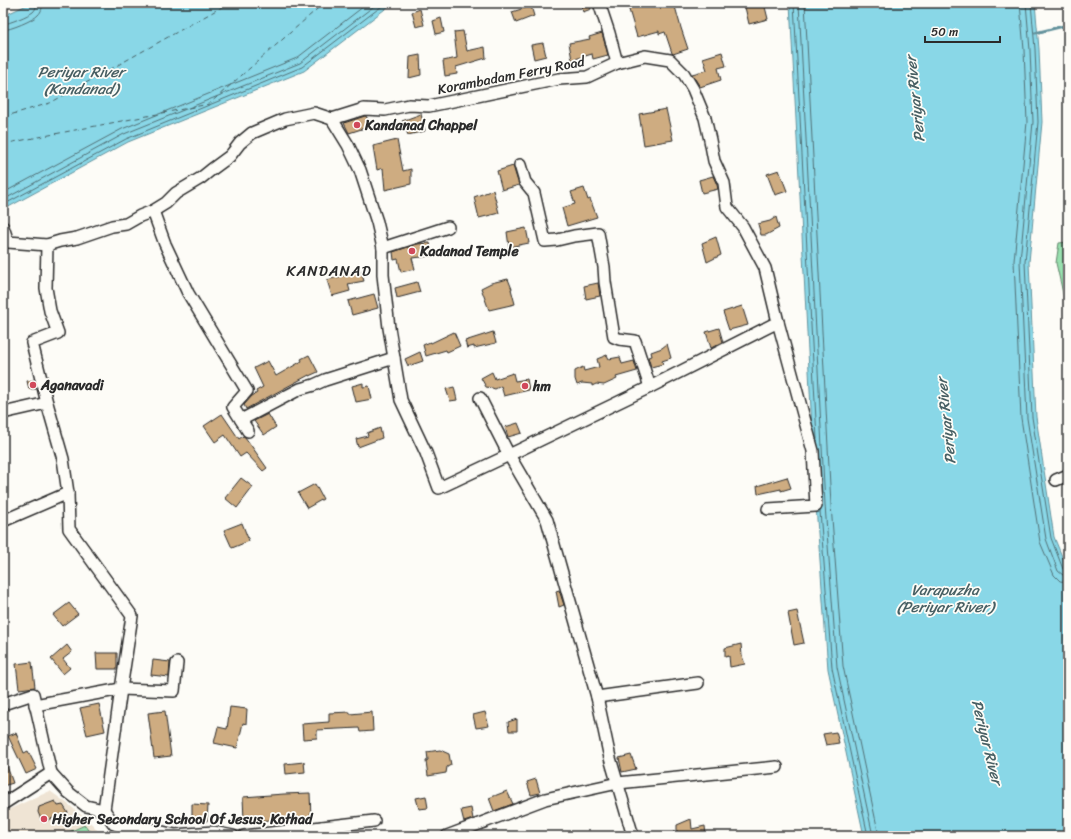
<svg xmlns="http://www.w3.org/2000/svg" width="1071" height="839" font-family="Sriracha,sans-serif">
  <rect width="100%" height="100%" fill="#fdfcf7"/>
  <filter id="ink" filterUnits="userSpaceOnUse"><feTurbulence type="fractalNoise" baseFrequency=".025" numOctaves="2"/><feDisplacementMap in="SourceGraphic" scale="8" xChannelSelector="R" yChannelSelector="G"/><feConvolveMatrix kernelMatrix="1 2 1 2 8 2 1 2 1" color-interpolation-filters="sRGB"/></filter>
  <g filter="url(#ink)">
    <path fill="#efe4d4" d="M50,791L68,804L93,825L102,836H3V812Z"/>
    <g fill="#98e0ae" stroke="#62866c">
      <path d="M1068,242V303L1065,302L1056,263L1059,243Z"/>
      <path d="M85,825L93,836H60Z"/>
    </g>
    <g fill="#89d7e7" stroke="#63929c">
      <path d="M31,3H393L304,71L128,142L3,210V16Z"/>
      <path d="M790,3H1035L1039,49L1042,122L1029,262L1036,417L1054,537L1068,571V836H864L828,669L816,506Z"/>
    </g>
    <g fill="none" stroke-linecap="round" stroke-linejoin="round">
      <g stroke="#517076" stroke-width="1">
        <path d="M794,3L817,439"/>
        <path d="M799,3L825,505L837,667L873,836"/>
        <path d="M805,3L831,505L843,666L879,836"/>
        <path d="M1020,3L1024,50L1027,122L1014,261L1021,418L1040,542L1054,575L1060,581L1068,582"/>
        <path d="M1026,3L1030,50L1033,122L1020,261L1027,418L1046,539L1058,571L1063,575L1068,576"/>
        <path d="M1031,3L1035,49L1038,122L1025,262L1032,417L1051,538L1063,569L1065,571H1068"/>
        <path d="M3,24C9,24 29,15 33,12C36,9 36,7 37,3"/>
        <path d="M3,30C10,30 34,20 38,15C42,11 42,8 43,3"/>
        <path d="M3,193L122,129L297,58L368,3"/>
        <path d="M3,200L124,134L300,63L378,3"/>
        <path d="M3,205L126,139L302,67L386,3"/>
        <path d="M820,511L832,668L868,836"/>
      </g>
      <path stroke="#63929c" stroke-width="3" d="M1035,33L1068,25"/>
      <g stroke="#475f63" stroke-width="1" stroke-dasharray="5 4" stroke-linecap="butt">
        <path d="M3,117L50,103L229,3"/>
        <path d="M3,144L209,104L324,3"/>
      </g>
    </g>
    <g fill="#ceac81" stroke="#2b2b2b">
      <path d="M580,3H589L591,9L583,12Z"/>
      <path d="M627,3H651L652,7L666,3H674L681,28L688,49L673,54L672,53L665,32L659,34V31L637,37Z"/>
      <path d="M744,3H764L768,19L749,24Z"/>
      <path d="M531,6L534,16L516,23L512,12Z"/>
      <path d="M420,9L424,25L416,27L412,12Z"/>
      <path d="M441,18L444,32L436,34L433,21Z"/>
      <path d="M463,31L467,51L485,47L486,58L456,67L457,74L445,76L443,61L457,58L454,32Z"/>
      <path d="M602,33L608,55L593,59L592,54L572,60L569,43L590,39L589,37Z"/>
      <path d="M543,43L546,56L534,59L531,45Z"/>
      <path d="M722,52L726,66L718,68L721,80L700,87L692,74L707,70L703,58Z"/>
      <path d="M420,55L421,75L409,78L410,57Z"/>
      <path d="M666,109L673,140L644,145L639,114Z"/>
      <path d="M421,114L425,131L408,135L402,121Z"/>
      <path d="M365,116H366L371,126L349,133L344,123Z"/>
      <path d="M397,140L403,171L411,169V184L385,190L383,168L377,170L373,146Z"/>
      <path d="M513,166L519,185L502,190L497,171Z"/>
      <path d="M779,170L787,191L775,195L767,174Z"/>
      <path d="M713,176L717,185L718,189L702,193L699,180Z"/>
      <path d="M584,188L588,200L590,199L597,217L567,226L562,208L575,204L571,192Z"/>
      <path d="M493,190L499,213L479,218L474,197Z"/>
      <path d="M776,217L779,228L766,235H761L758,224L770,221Z"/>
      <path d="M526,228L529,243L509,247L507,232Z"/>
      <path d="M716,237L721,255L707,262L702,243Z"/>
      <path d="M430,243L432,256L412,258L415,269L401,272L398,259L394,260L393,252L417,244Z"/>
      <path d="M361,271L364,281L348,284L350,291L332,296L327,280Z"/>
      <path d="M508,279L512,289H511L515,304L489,310L481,288L491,283Z"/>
      <path d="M417,282L420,292L397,298L395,288Z"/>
      <path d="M598,283L600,296L586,299L584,286Z"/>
      <path d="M374,294L378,308L352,315L348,301Z"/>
      <path d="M742,306L748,325L729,330L723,312Z"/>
      <path d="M719,328L723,342L711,348L706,332Z"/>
      <path d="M454,332L460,346L447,352L446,350L426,356L423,345L430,342L431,343Z"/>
      <path d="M493,332L496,343L474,348V346L467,348L465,341Z"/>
      <path d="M667,344L671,358L662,361L663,364L651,367L648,357L652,356L651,352L662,348Z"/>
      <path d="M420,352L423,361L408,366L405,359Z"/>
      <path d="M309,355L318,372L309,376V375L246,409L244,405L252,396L257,393L256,391L263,387L254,368L268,361L276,376L302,361L301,359Z"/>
      <path d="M607,355L609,359L620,357L622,364L634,361L637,371L616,377L617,379L604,385L596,384L592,386V384L582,383L577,385L575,379V371L583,367L584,371L599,367L597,359Z"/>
      <path d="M492,372L495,379L513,373L515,381L527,379L529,390L504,396L501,386L495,389L492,388L486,387L481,378Z"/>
      <path d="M34,380L36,389H29L27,381Z"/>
      <path d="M363,383V387L369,386L372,399L356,402L352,386Z"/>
      <path d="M454,387L457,400L450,401L446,389Z"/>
      <path d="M222,414L239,439L243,436L245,437L267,468L263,471L246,453L240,457L225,435L215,442L204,426Z"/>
      <path d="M268,414L276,427L264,435L254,421Z"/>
      <path d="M518,423L522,433L508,437L505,427Z"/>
      <path d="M380,428L382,438L358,447L356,439L368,436L367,433Z"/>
      <path d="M787,477L791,488L781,491V489L758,494L757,486Z"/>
      <path d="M241,478L253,487L237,508L225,498Z"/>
      <path d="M315,484L323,499L307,508L298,493Z"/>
      <path d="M242,523L249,541L232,548L224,530Z"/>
      <path d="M559,590L564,605L559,607L556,591Z"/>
      <path d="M69,603L78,614L62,626L53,615Z"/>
      <path d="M797,611L804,643L794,645L788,613Z"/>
      <path d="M741,644L742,656L745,664L730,667L729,656L725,657V648Z"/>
      <path d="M67,645L72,652L63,659L70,668L63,674L51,659Z"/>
      <path d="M96,653H117V669H97Z"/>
      <path d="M153,660L170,662L169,677L151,675Z"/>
      <path d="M32,662L35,687L19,689L16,664Z"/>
      <path d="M99,704L105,731L87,735L80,708Z"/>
      <path d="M230,707L247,709L246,724L243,723L237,748L214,743L218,727L227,729Z"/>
      <path d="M165,711L171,756L154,758L148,713Z"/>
      <path d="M350,712V714L372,712L373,731L360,732L359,728L317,730V738L303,739L302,724L329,722V713Z"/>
      <path d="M485,712L489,726L476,728L473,715Z"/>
      <path d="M517,719V731H509L508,722Z"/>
      <path d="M836,732L839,743L826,745L823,734Z"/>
      <path d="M16,733L24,753L28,751L37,769L26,774L8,736Z"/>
      <path d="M440,750L449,754L451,765L447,767L446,773L428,776L426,761L428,760L427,752Z"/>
      <path d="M631,755L636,769L622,772L619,758Z"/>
      <path d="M3,758H4L13,783L3,786Z"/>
      <path d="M304,762L305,772L286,774L285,764Z"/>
      <path d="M536,779L540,793L531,795L527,782Z"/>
      <path d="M507,791L513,804L494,811L489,798Z"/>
      <path d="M310,793L311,818L276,819V820L244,821L243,797L284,794Z"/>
      <path d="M426,796L428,808L419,809L416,798Z"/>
      <path d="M55,801L58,806L63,805L68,813L42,822L38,812L39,807Z"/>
      <path d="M192,804L208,805L207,821H192Z"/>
      <path d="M471,808L473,819L464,822L461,810Z"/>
      <path d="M691,819L692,829L705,826L706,836H675L674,832H677V825Z"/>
    </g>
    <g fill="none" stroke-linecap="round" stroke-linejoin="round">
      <g stroke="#2b2b2b" stroke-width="14">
        <g id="street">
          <path d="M599,3L609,33L617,63"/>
          <path d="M332,119L364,109L385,110L409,105L429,106L559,79L587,77L617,63L645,56L670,60L684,74L693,89L705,118L710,140L714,161L724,183L727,207L743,227L765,268L778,322"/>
          <path d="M520,165L525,182L534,193L545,241L557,240L574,236L598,233L604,267L605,282L614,337L619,339L635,341L650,387"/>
          <path d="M153,211L165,244L188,293L247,391L233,407L248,431"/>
          <path d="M3,227L8,242L47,245L60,241L77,238L112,226L126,224L140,216L153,211L166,203L176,193L201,178L211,170L230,156L240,143L252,133L285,119L314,113L332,119L348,145L360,170L377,222L383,248V275L389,328L401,400L426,453L439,488L509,455L547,520L597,697L610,758L633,836"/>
          <path d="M47,245L46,288L50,311L58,333L32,343L47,403"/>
          <path d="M383,248L448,227"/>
          <path d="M480,398L509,455L650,387L778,322L813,451L816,506L768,509"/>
          <path d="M3,413L47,403L63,459L68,493L69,529L132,616L121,689L35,705"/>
          <path d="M241,420L300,389L314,385L325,380L394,358"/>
          <path d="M1056,480L1068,475"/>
          <path d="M3,521L68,493"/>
          <path d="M597,697L698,683"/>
          <path d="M3,704L33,694L51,773"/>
          <path d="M3,804L51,773L68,792L86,806L104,810L114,824L119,826L146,828L175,835L213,832L233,836"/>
          <path d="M104,810L121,689L174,691L177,663"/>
          <path d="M322,827L374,821"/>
          <path d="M244,836L322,827V836"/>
          <path d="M447,836L545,799L618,783L777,767"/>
        </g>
      </g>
      <use href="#street" stroke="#fdfcf7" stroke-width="11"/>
    </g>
  </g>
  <g fill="#d1495b" stroke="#fdfcf7" stroke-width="1.5">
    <circle cx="357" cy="125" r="4"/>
    <circle cx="412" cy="251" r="4"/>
    <circle cx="33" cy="385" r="4"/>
    <circle cx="525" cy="386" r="4"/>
    <circle cx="44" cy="819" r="4"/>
  </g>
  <g text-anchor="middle" stroke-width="3.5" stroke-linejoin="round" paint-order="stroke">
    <g font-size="14" fill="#2b2b2b" stroke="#fdfcf7">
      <text transform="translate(511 75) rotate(-11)" y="5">Korambadam Ferry Road</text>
    </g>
    <g font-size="14" font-weight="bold" fill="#2b2b2b" stroke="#fdfcf7" text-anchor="start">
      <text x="365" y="130">Kandanad Chappel</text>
      <text x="420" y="256">Kadanad Temple</text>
      <text x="41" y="390">Aganavadi</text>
      <text x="533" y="391">hm</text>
      <text x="52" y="824">Higher Secondary School Of Jesus, Kothad</text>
    </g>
    <g font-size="15" font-style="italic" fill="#475f63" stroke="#fdfcf7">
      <text x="81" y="77">Periyar River<tspan x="81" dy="17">(Kandanad)</tspan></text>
      <text transform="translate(915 99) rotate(-96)" y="5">Periyar River</text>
      <text transform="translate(946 421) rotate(-96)" y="5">Periyar River</text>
      <text x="945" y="595">Varapuzha<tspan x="945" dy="17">(Periyar River)</tspan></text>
      <text transform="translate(987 742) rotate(76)" y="5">Periyar River</text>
    </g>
    <g font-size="15" letter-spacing="1" fill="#2b2b2b" stroke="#fdfcf7">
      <text x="329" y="276">KANDANAD</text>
    </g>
  </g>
  <rect width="1071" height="839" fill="none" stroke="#fdfcf7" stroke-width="16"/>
  <rect x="8" y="8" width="1055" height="823" fill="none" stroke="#2b2b2b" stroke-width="1.5" filter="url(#ink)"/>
  <path d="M925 36v6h75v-6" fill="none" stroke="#2b2b2b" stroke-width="2"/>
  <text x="931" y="36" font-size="12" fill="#2b2b2b" stroke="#fdfcf7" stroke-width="3" paint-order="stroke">50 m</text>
</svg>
